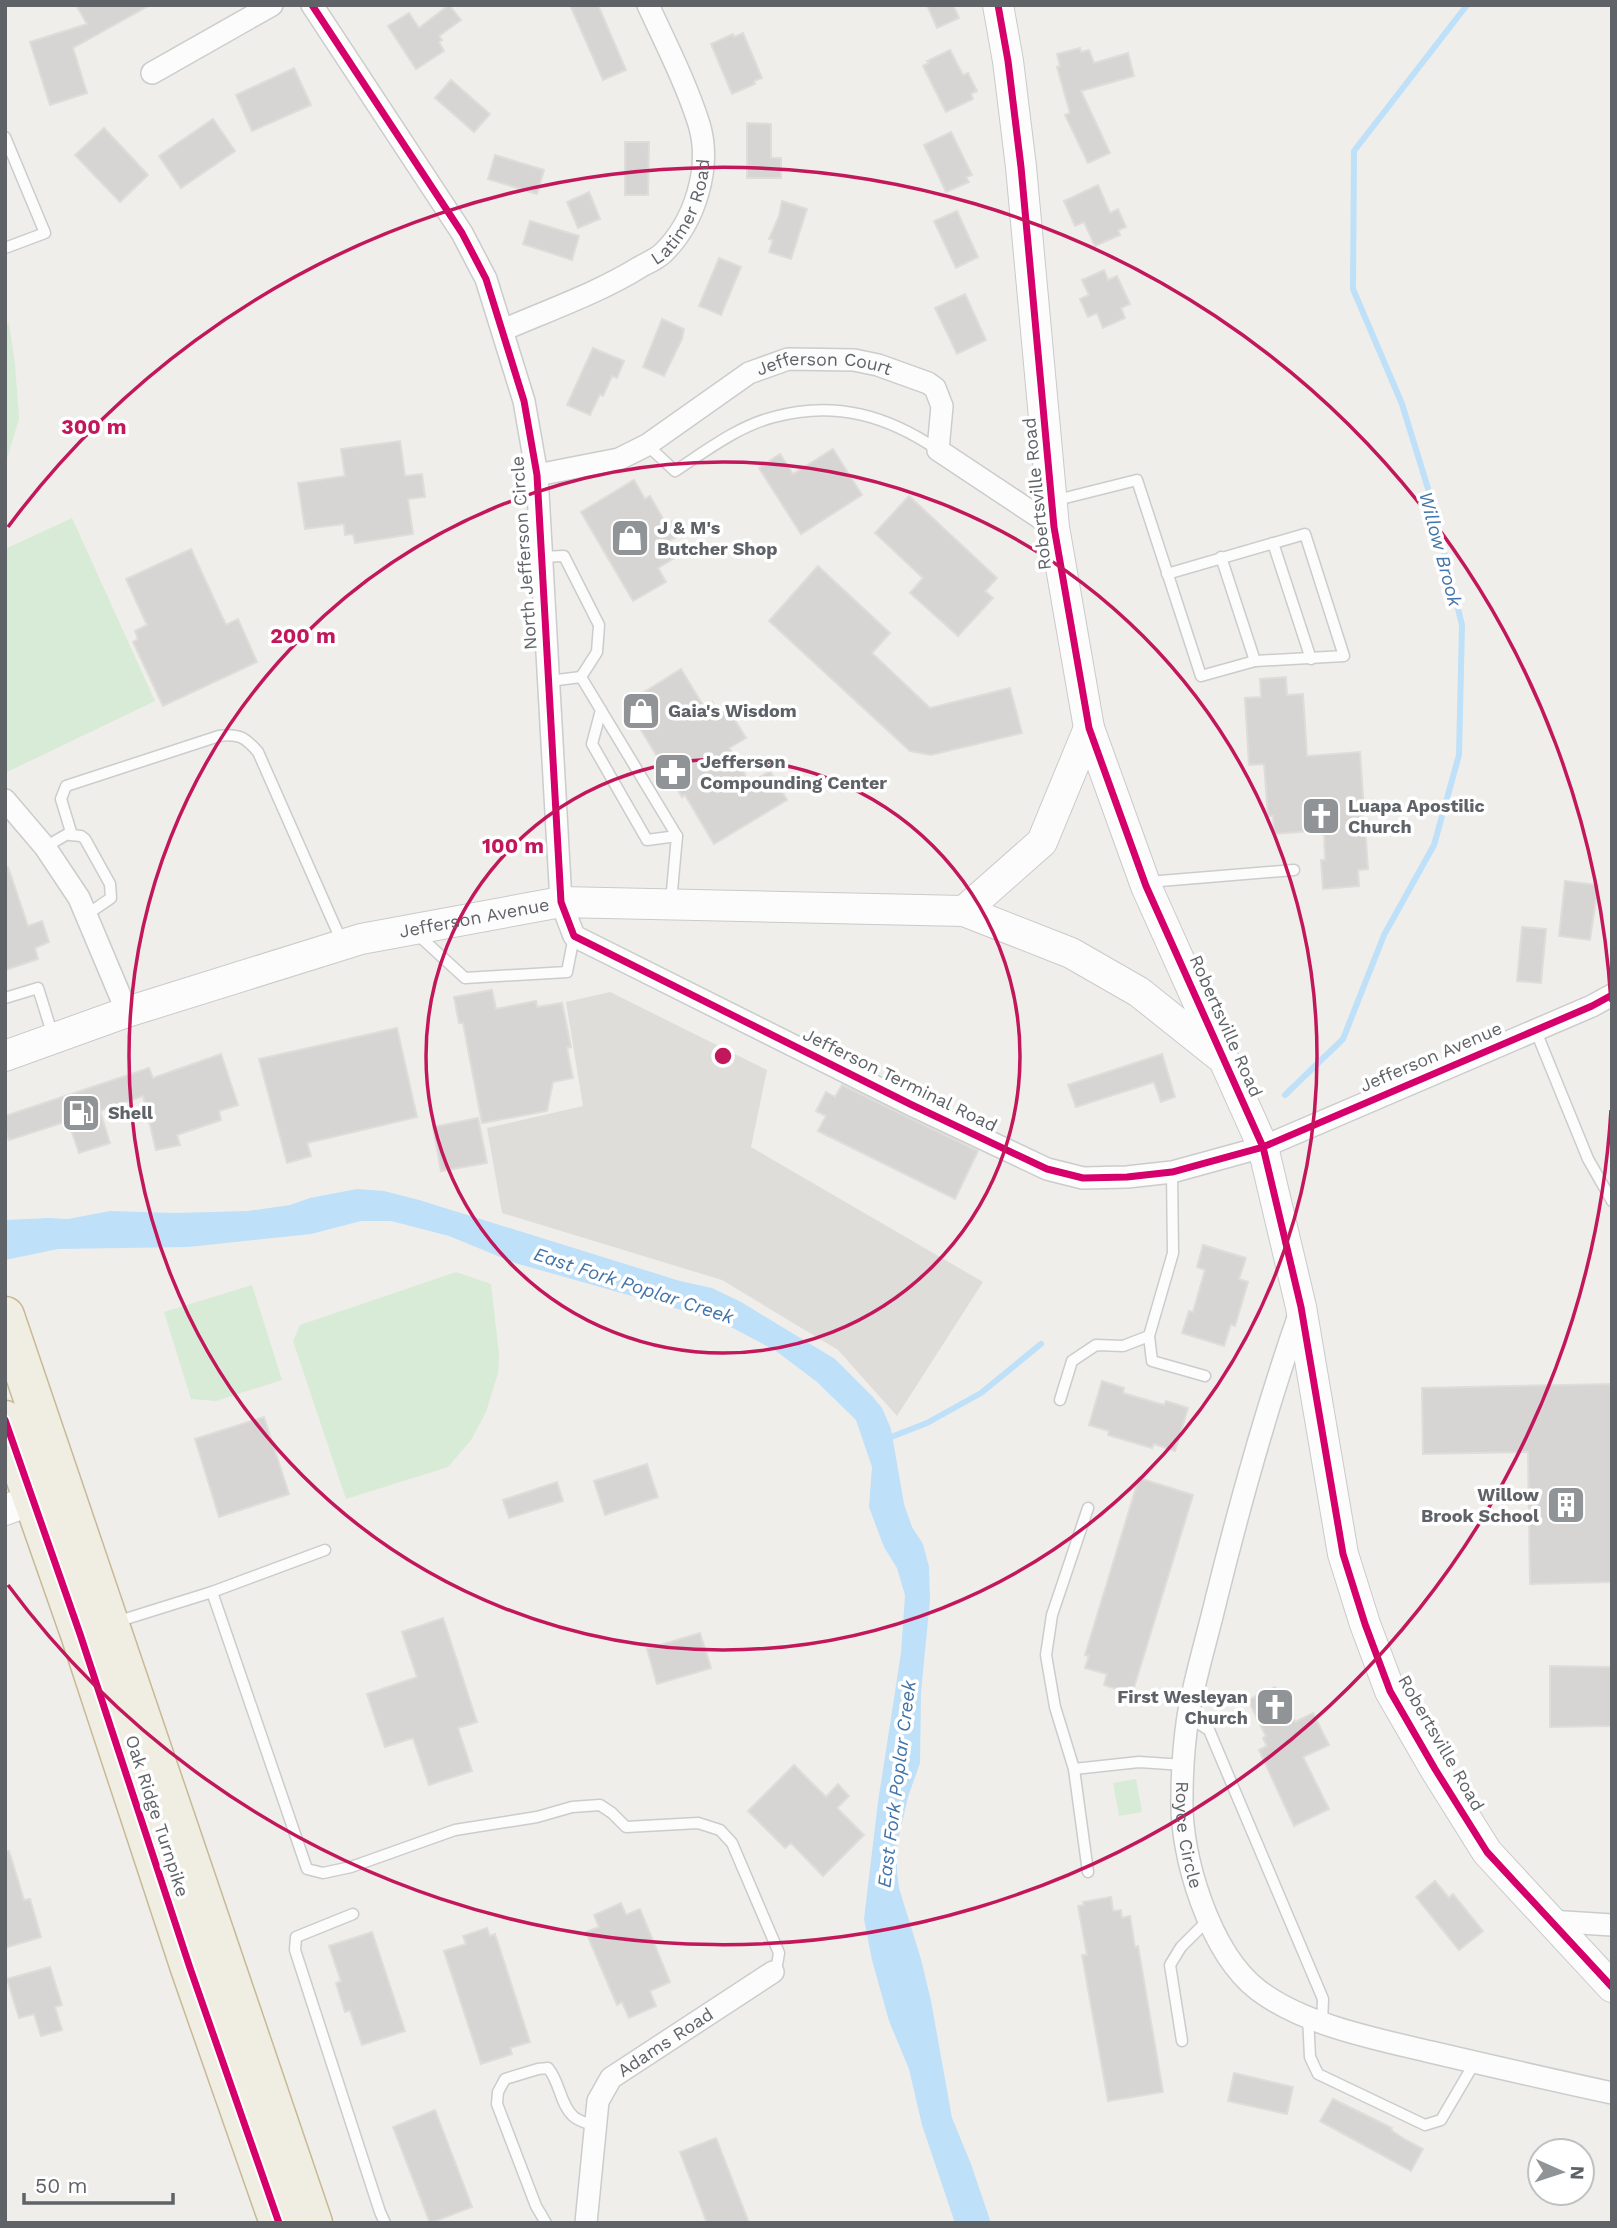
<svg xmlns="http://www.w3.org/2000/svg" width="1617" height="2228" font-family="'Work Sans',sans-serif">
	<rect width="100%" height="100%" fill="#efeeea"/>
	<!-- industrial -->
	<polygon fill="#dfddda" points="610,992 767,1070 751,1147 983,1282 897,1416 838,1350 722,1280 502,1213 487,1128 583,1106 566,1002"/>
	<!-- green -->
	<g fill="#d8ebd6">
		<polygon points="9,323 15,364 19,419 5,465 5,324"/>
		<polygon points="72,518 155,701 5,773 5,549"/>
		<polygon points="456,1272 491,1284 499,1354 498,1373 486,1412 471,1440 448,1467 346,1499 293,1341 300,1325"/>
		<polygon points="252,1285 282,1380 216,1401 191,1399 164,1312"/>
		<polygon points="1136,1779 1142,1812 1119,1816 1113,1783"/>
	</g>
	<!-- water -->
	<polygon fill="#bfe0f9" points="357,1189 384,1191 419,1200 680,1281 712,1288 741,1302 835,1359 873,1397 882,1408 891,1429 904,1504 912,1527 923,1544 929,1567 930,1600 921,1692 920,1763 908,1797 897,1845 897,1872 899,1888 921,1959 931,2001 952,2118 971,2164 991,2223 955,2223 922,2125 909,2069 889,2021 872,1960 864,1919 878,1802 901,1653 905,1595 897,1568 884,1547 869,1507 872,1467 856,1420 817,1382 776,1351 729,1326 685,1311 515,1263 449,1236 391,1221 361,1221 311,1234 188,1247 58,1249 5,1260 5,1220 49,1218 68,1219 110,1211 175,1213 248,1211 290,1205 310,1198"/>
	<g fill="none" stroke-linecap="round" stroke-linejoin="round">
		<!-- stream -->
		<g stroke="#bfe0f9" stroke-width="6">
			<polyline points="1285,1095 1343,1039 1384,935 1434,845 1459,755 1462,625 1430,495 1402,404 1353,289 1354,151 1467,5"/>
			<polyline points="886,1439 927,1423 981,1393 1041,1344"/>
		</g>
	</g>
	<!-- building -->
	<g fill="#d6d5d3" stroke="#deddd9" stroke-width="2">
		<polygon points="76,5 150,5 73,48 87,93 50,105 30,42 87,24"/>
		<polygon points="449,5 461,20 439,36 442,40 439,42 444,51 416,69 388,26 409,13 419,28"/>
		<polygon points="570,5 598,5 626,70 603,80"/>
		<polygon points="927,5 953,5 959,18 937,28"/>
		<polygon points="743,33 762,78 754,81 755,84 732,94 711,44 733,34 734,37"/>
		<polygon points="1080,48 1081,52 1089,50 1094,63 1128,53 1134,76 1081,91 1110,153 1088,163 1065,115 1070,113 1057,67 1060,66 1057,54"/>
		<polygon points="950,50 963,75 968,73 977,91 971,94 973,99 946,112 923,66 929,63 927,61"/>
		<polygon points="294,68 311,105 252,131 236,95"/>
		<polygon points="451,80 490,114 474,132 435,98"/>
		<polygon points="213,119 235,151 181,188 159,156"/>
		<polygon points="747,123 771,124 771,158 781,158 781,178 747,178"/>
		<polygon points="104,128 148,175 120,202 75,155"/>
		<polygon points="951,132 972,175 966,177 969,182 946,192 924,145"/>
		<polygon points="625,142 649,142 648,195 625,195"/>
		<polygon points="495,155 544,170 537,194 488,179"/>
		<polygon points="1098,185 1110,213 1118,209 1126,227 1118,230 1120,235 1095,246 1084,222 1075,226 1064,201"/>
		<polygon points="589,192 600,219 578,228 567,202"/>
		<polygon points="782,201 807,209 791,259 769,252 773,240 769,239 779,216"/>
		<polygon points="957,211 978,257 956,268 934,221"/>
		<polygon points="530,221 579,236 572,260 523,244"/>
		<polygon points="719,258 741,267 721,315 699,306"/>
		<polygon points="1104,270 1108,280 1117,276 1130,304 1121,308 1125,318 1103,328 1097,313 1088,317 1080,299 1089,295 1082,280"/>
		<polygon points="965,294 986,340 957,354 935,308"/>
		<polygon points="662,319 684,329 682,339 664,376 643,367"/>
		<polygon points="593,348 624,361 617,378 612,376 603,396 600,394 590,415 567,405"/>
		<polygon points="400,441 405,476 422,474 425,497 408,499 413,534 355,543 353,534 345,535 344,524 305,529 298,483 345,476 341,449"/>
		<polygon points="833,449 862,495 801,534 759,468 780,454 793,474"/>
		<polygon points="634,480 645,499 650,496 666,524 672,521 680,535 669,541 678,556 658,568 666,582 633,601 581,512"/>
		<polygon points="909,496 997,578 985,591 993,598 958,636 910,593 923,578 875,533"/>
		<polygon points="191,549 226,625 238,619 257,662 163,706 133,642 138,639 135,631 147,625 126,579"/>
		<polygon points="818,566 890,633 872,653 930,708 1010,688 1022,733 931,755 910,751 769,621"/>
		<polygon points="681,669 704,707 712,702 718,712 727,707 746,738 729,748 750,783 770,771 787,800 714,844 685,795 682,797 625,704"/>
		<polygon points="1286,677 1287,695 1303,694 1307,756 1360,752 1368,869 1358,870 1359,886 1323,889 1321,860 1325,860 1324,830 1274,834 1273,816 1268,816 1264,764 1249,765 1245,698 1261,697 1260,679"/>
		<polygon points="8,867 28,926 42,921 49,942 35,948 38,959 5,970 5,868"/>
		<polygon points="1565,881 1598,885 1590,940 1559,936"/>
		<polygon points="1522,927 1546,929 1541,983 1517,981"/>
		<polygon points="492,990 496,1009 536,1001 537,1007 562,1003 571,1047 567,1048 573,1078 553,1082 547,1111 482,1123 463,1023 459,1023 454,997"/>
		<polygon points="397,1028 417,1117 307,1143 311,1156 287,1163 259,1059"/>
		<polygon points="221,1054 238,1105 219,1111 221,1120 177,1135 180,1145 156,1150 143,1096 100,1111 110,1143 79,1153 68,1121 9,1140 5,1129 5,1116 149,1068 153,1078"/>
		<polygon points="1162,1054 1175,1097 1161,1102 1154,1082 1076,1107 1068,1085"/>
		<polygon points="842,1085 978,1151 955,1199 818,1131 826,1116 816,1111 826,1092 835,1097"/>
		<polygon points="478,1118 487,1163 441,1171 433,1127"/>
		<polygon points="1203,1245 1246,1258 1239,1279 1248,1282 1235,1326 1231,1324 1224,1346 1182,1333 1189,1311 1193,1312 1205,1270 1197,1267"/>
		<polygon points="1102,1381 1124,1388 1123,1393 1164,1405 1166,1401 1188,1408 1175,1451 1154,1444 1152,1448 1108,1435 1109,1431 1089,1425"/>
		<polygon points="1612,1384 1612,1582 1530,1584 1528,1452 1423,1454 1422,1388"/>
		<polygon points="264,1417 289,1494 219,1517 195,1439"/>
		<polygon points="647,1464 658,1497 605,1515 594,1481"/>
		<polygon points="1139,1478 1193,1495 1132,1694 1104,1685 1107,1674 1085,1668 1089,1656 1085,1655"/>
		<polygon points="557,1482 563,1501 509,1518 503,1500"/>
		<polygon points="443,1618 477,1722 458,1728 472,1771 429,1785 413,1738 385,1747 367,1694 417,1677 402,1632"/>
		<polygon points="700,1633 711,1668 657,1684 647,1649"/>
		<polygon points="1550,1666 1612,1667 1612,1726 1550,1727"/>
		<polygon points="1275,1687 1288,1713 1290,1712 1295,1722 1313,1713 1329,1745 1303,1757 1329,1809 1294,1826 1259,1750 1267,1746 1263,1738 1266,1736 1248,1700"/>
		<polygon points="794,1765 826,1797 838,1784 849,1796 837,1808 864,1835 823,1876 791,1843 785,1848 748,1811"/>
		<polygon points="5,1851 9,1851 24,1900 30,1899 41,1937 5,1948"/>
		<polygon points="1435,1881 1449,1898 1453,1894 1483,1931 1459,1950 1416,1897"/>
		<polygon points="1111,1897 1113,1911 1121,1910 1122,1918 1130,1916 1135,1947 1138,1946 1163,2092 1108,2101 1082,1955 1087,1955 1078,1906 1084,1905 1083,1902"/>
		<polygon points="621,1903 626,1915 640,1909 670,1982 650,1991 656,2006 629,2018 622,2002 617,2005 586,1932 599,1927 594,1915"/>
		<polygon points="487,1928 490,1936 495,1934 530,2042 510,2048 512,2054 481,2064 444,1951 466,1944 463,1936"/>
		<polygon points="372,1932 405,2031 362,2045 350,2010 345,2012 336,1983 341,1981 329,1946"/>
		<polygon points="50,1967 62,2005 55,2007 62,2030 41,2036 34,2014 19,2018 7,1979"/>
		<polygon points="1234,2073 1293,2087 1287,2114 1228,2101"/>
		<polygon points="1333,2099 1392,2128 1391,2130 1404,2139 1423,2149 1411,2171 1320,2121"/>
		<polygon points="435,2110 472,2207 430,2223 393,2127"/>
		<polygon points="716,2138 749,2223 707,2223 680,2152"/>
	</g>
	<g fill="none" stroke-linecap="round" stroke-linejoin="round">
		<!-- lane casing -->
		<g stroke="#cbcccc" stroke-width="13">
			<g id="lane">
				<polyline points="5,137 45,233 5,248"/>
				<path d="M647,445L675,471C706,451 738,426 774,417C835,400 888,416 938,450"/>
				<polyline points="1053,501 1137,480 1201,676 1255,661 1344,656 1305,534 1167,574"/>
				<polyline points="1273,543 1311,659"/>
				<polyline points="541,557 564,556 599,625 597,652 581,677"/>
				<polyline points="1221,557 1255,661"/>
				<polyline points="549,681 581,677 677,836 671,902"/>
				<polyline points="601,710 592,744 647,840 677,836"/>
				<polyline points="70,835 81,836 85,839 110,884 111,898 86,915"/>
				<path d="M45,847L71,832L61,799L66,786L219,736C238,733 245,737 258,752L342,942"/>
				<polyline points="1148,882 1294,870"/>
				<polyline points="417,934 465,978 567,972 574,936"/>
				<polyline points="5,998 38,988 53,1036"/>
				<polyline points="1535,1029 1588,1159 1612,1201"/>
				<polyline points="1172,1172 1173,1253 1149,1336 1152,1361 1205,1376"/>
				<polyline points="1060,1400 1072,1361 1096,1345 1123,1346 1149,1336"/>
				<polyline points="1088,1508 1052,1615 1046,1655 1055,1707 1074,1769 1139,1762 1184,1765"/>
				<polyline points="212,1592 325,1550"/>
				<polyline points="116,1622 212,1592 307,1869 323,1873 351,1867 455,1830 537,1817 572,1807 600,1805 612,1813 626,1827 698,1823 720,1830 732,1843 779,1953 777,1965 773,1972"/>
				<polyline points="1188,1717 1209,1730 1323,1999 1322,2022"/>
				<polyline points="1074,1769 1088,1872"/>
				<polyline points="353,1914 296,1937 295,1950 380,2212 385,2223"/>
				<polyline points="1308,2016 1310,2057 1318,2074 1425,2125 1441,2120 1475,2062"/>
				<polyline points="1182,2041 1170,1965 1181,1947 1208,1920"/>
				<path d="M546,2223L536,2206L497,2104L498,2092L505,2079L538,2069L548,2068C560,2082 560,2104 573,2116C578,2121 587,2123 594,2126"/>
			</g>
		</g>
		<!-- street casing -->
		<g stroke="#cbcccc" stroke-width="24">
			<g id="street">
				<polyline points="312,5 462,233 486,279 524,401 537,475 561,902 574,936 912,1105 1047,1169 1083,1178 1127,1177 1172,1172 1263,1147 1592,1006 1612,995"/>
				<polyline points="152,73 272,5"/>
				<path id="s1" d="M503,330C549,310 598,293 640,267C647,263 657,259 663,253C695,222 712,167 699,124C686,83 666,44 648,5"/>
				<path id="s2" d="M537,475L619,459L647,445L749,373L788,359L854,360L878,365L928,383L935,388L942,406L938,450L1054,527"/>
				<polyline points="5,800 45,847 79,898 127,1012"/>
				<path id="s3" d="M1300,1312C1267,1406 1240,1503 1216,1600C1207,1638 1195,1677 1188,1716C1184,1743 1182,1771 1182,1798C1180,1856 1210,1953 1258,1990C1304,2025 1376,2039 1431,2052C1491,2066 1552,2080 1612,2093"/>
				<polyline points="1549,1921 1612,1925"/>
				<path id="s4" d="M586,2223L598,2101L611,2078L773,1972"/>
			</g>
		</g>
		<!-- secondary casing -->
		<g stroke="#cacacb" stroke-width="32">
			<g id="secondary">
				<polyline points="998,5 1008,61 1021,167 1054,527 1089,728 1146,886 1263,1147 1301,1307 1343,1554 1365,1624 1390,1691 1435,1769 1487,1852 1612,1987"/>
				<polyline points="964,911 1042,842 1089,728"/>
				<path id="s5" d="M5,1056L127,1012L361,939L561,902L964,911L1071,953L1139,992L1218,1055"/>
				<polyline points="5,1510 51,1493"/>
			</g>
		</g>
		<!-- highway casing -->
		<g stroke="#c8b996" stroke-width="41">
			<g id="highway">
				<path d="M5,1316C109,1618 208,1921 313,2223"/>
				<polyline points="5,1420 80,1634 190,1968 279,2223"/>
			</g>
		</g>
		<!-- lane -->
		<use href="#lane" stroke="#fdfcfc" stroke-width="10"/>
		<!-- street -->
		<use href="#street" stroke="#fdfcfc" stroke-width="21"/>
		<!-- secondary -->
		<use href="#secondary" stroke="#fdfcfc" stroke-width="30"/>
		<!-- highway -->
		<use href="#highway" stroke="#f0ede3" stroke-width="38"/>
		<!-- cycleway casing -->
		<g stroke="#fff" stroke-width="11">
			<g id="cycleway">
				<polyline points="312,5 462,233 486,279 524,401 537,475 561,902 574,936 912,1105 1047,1169 1083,1178 1127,1177 1172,1172 1263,1147 1592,1006 1612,995"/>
				<polyline points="998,5 1008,61 1021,167 1054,527 1089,728 1146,886 1263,1147 1301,1307 1343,1554 1365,1624 1390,1691 1435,1769 1487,1852 1612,1987"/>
				<polyline points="5,1420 80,1634 190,1968 279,2223"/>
			</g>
		</g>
		<!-- cycleway -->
		<use href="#cycleway" stroke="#d6006c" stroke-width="7"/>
	</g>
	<!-- distance rings -->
	<g fill="none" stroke="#c2185b" stroke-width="3.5">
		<circle cx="723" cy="1056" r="297"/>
		<circle cx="723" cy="1056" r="594"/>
		<path d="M1611 1110A890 890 0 0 1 8 1585M8 527A890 890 0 0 1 1611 1002"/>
	</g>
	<!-- icons -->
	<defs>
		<g id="shop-square" transform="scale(2.0125)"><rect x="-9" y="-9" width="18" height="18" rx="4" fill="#919496" stroke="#fff"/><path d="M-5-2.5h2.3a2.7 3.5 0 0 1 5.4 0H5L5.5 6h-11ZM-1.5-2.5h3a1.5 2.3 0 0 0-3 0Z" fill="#fff"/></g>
		<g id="pharmacy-square" transform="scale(2.0125)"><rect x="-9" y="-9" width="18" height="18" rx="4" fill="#919496" stroke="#fff"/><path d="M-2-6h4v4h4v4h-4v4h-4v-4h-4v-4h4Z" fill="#fff"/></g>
		<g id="church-square" transform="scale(2.0125)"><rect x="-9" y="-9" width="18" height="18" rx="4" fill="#919496" stroke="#fff"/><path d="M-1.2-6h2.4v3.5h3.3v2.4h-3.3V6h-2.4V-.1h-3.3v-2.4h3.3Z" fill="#fff"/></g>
		<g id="fuel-square" transform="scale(2.0125)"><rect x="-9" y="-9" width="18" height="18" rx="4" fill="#919496" stroke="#fff"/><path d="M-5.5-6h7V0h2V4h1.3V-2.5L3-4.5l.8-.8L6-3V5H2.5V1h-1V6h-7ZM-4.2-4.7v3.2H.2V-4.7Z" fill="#fff"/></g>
		<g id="building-square" transform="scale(2.0125)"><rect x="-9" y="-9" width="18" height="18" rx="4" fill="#919496" stroke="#fff"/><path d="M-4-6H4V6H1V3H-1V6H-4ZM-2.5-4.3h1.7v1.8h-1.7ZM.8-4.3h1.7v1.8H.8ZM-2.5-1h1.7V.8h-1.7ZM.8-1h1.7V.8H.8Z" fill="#fff"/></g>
	</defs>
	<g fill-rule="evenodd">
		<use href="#shop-square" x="630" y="538"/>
		<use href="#shop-square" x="641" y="711"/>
		<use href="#pharmacy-square" x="673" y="772"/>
		<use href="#church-square" x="1321" y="816"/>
		<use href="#fuel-square" x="81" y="1113"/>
		<use href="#building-square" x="1566" y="1505"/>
		<use href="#church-square" x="1275" y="1707"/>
	</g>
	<g text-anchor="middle" stroke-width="7" stroke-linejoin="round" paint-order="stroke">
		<!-- street labels -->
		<g font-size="18" fill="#5f6368" stroke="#fff">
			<text dy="6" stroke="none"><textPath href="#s1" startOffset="224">Latimer Road</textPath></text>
			<text dy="6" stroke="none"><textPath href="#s2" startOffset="317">Jefferson Court</textPath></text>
			<text transform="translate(1037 494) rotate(-96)" y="6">Robertsville Road</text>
			<text transform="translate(524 553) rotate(-94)" y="6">North Jefferson Circle</text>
			<text dy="6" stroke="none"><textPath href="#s5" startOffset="490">Jefferson Avenue</textPath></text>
			<text transform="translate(1226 1026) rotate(66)" y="6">Robertsville Road</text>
			<text transform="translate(1431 1057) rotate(-23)" y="6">Jefferson Avenue</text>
			<text transform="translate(900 1080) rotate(26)" y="6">Jefferson Terminal Road</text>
			<text transform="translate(1441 1743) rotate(60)" y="6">Robertsville Road</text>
			<text transform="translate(157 1816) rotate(72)" y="6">Oak Ridge Turnpike</text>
			<text dy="6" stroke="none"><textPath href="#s3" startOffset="539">Royce Circle</textPath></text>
			<text dy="6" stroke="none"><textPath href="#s4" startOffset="214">Adams Road</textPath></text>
		</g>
		<!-- poi labels -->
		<g font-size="18" font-weight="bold" fill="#5f6368" stroke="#fff" text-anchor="start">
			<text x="657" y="534">J &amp; M's<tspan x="657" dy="21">Butcher Shop</tspan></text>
			<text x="668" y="717">Gaia's Wisdom</text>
			<text x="700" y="768">Jefferson<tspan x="700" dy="21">Compounding Center</tspan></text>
			<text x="1348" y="812">Luapa Apostilic<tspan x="1348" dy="21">Church</tspan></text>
			<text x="108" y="1119">Shell</text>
			<text x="1539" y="1501" text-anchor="end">Willow<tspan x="1539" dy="21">Brook School</tspan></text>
			<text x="1248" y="1703" text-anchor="end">First Wesleyan<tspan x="1248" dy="21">Church</tspan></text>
		</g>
		<!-- water labels -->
		<g font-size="19" font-style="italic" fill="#4174aa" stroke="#fff">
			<text transform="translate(1441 549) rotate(75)" y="7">Willow Brook</text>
			<text transform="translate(634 1285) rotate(18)" y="7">East Fork Poplar Creek</text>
			<text transform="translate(896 1784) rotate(-83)" y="7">East Fork Poplar Creek</text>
		</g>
	</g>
	<circle cx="723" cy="1056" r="10" fill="#c2185b" stroke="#fff" stroke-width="3.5"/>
	<g font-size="21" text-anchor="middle" font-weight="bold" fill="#c2185b" stroke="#fff" stroke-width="7" stroke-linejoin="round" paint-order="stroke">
		<text x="94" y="434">300 m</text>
		<text x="303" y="643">200 m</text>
		<text x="513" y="853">100 m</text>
	</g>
	<!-- border -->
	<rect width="1617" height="2228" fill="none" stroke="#5f6368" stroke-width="14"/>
	<!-- north arrow -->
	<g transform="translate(1561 2172) rotate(93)"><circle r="33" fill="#ffffff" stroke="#bfc1c3" stroke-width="2"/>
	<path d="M0-5L12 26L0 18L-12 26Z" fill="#919496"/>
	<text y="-10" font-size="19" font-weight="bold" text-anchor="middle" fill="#5f6368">N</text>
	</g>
	<!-- scale -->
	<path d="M24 2193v10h149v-10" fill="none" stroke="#5f6368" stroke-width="3.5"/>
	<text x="35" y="2193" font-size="21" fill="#5f6368" stroke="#ffffff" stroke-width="5" paint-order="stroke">50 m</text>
</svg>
